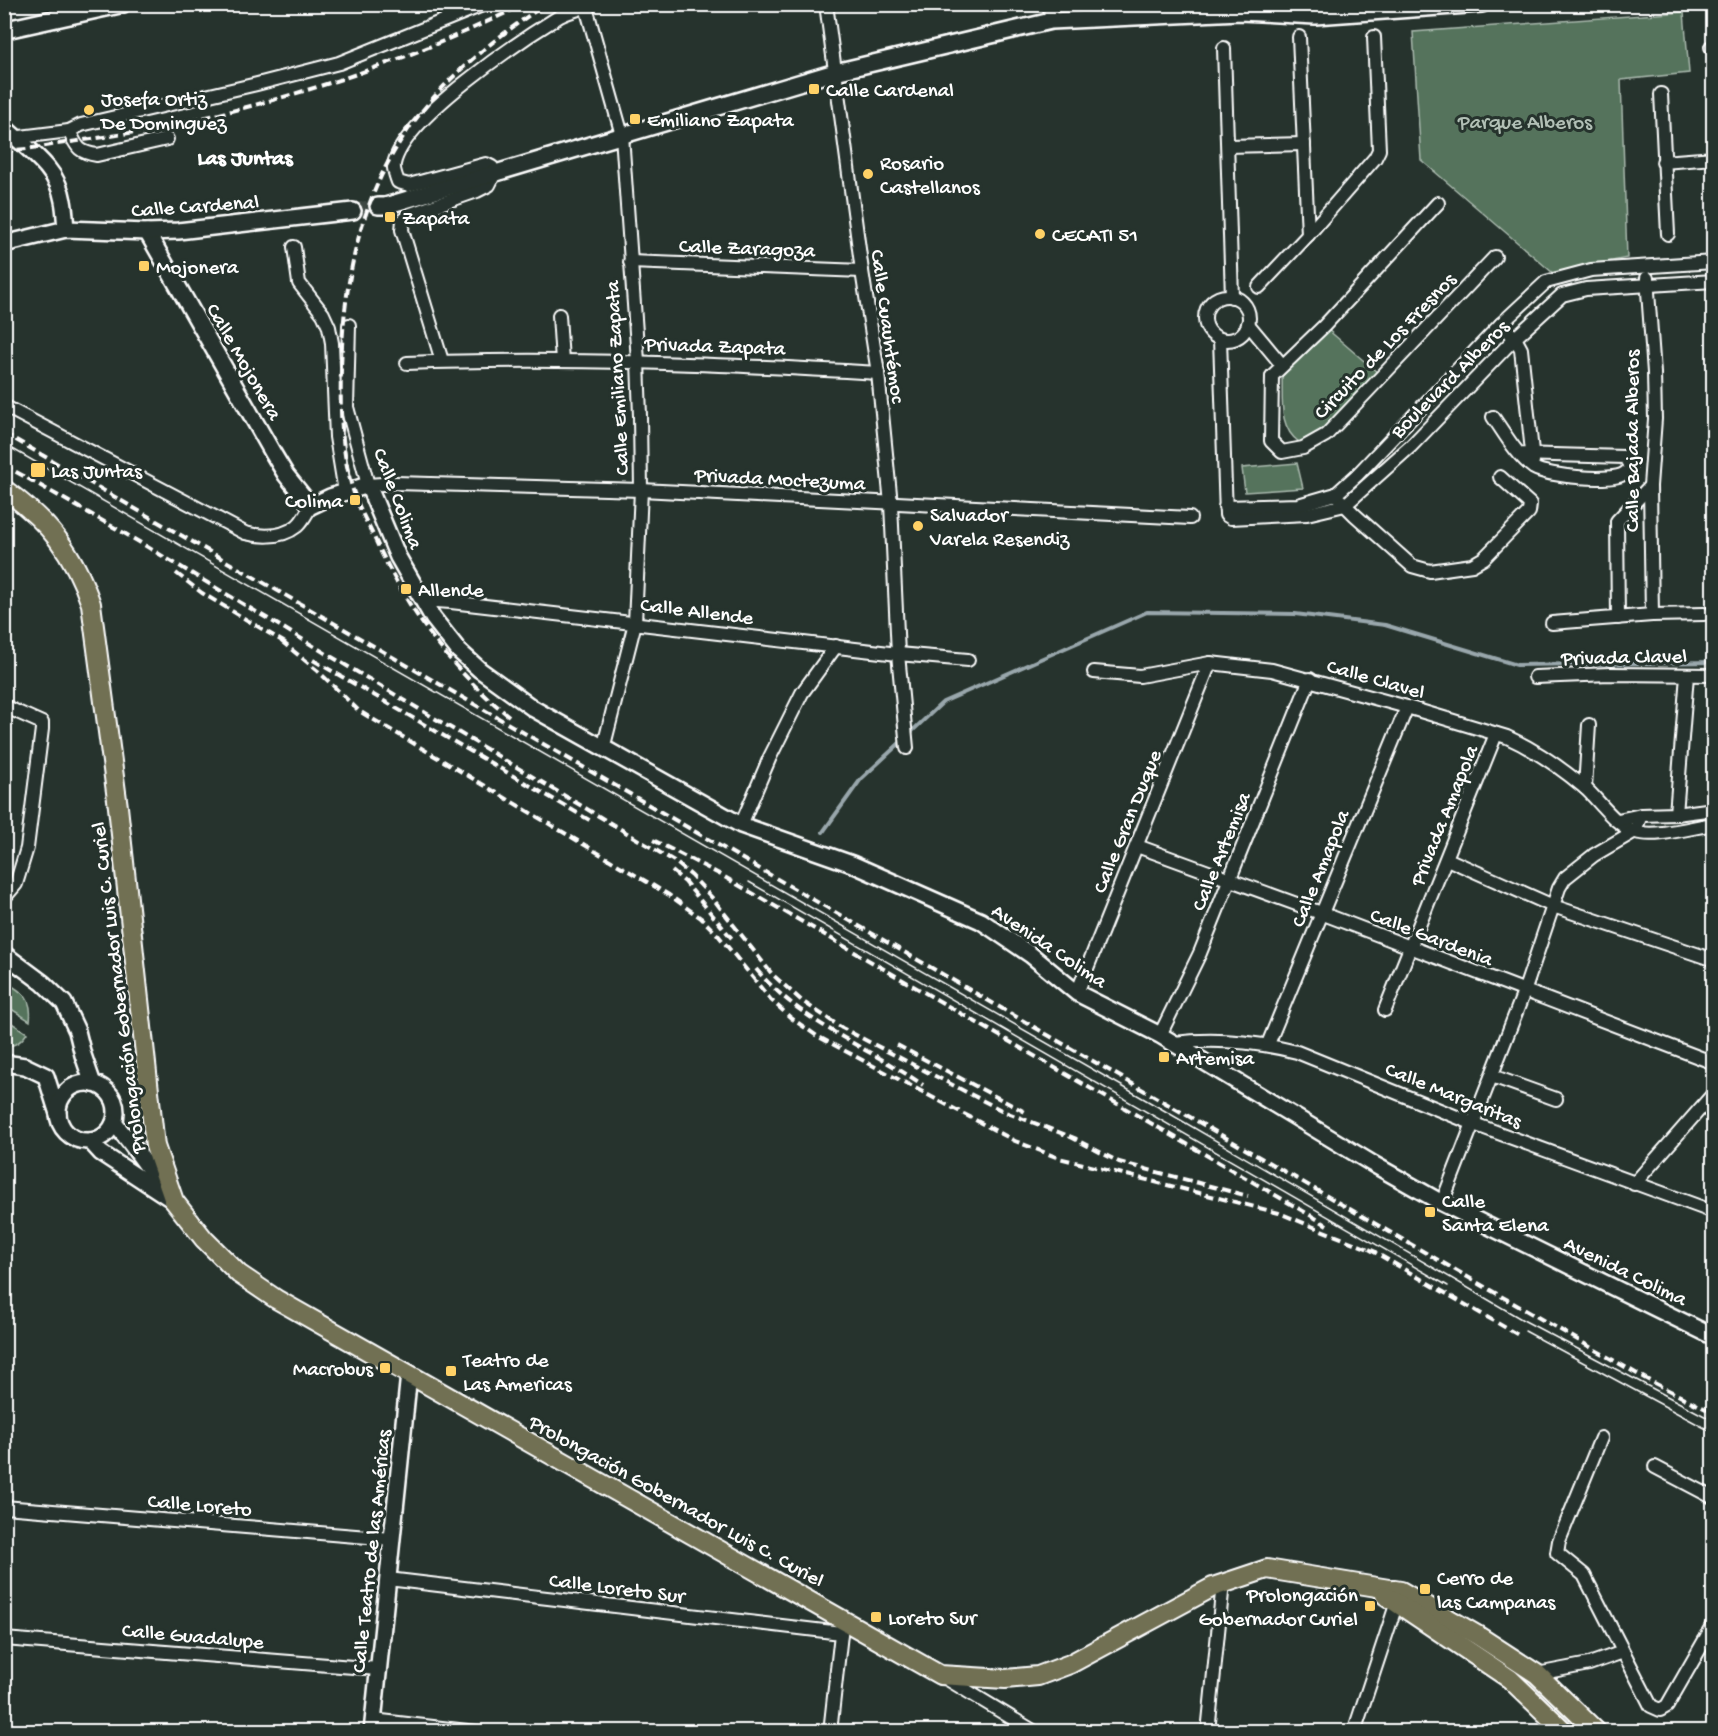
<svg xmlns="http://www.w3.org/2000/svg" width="1718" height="1736" font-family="'Gochi Hand',sans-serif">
	<rect width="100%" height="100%" fill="#26332d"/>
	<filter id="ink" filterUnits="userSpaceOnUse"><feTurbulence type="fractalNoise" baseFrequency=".0167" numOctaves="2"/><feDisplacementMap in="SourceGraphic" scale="12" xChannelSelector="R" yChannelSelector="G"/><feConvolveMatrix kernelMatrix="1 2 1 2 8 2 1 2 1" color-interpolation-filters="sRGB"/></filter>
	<g filter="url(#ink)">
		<!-- green -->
		<g fill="#54735c" stroke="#aab9ae" stroke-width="1.5">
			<polygon points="1684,12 1689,73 1621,80 1627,258 1553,273 1421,160 1413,32"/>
			<path d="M1327,329L1378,373L1322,432L1299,442C1278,427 1283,399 1282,376Z"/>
			<polygon points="1297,463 1303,488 1245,492 1242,468"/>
			<path d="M4,981C23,992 33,998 30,1021L5,1005Z"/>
			<path d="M4,1018L27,1033C21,1042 15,1046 5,1046Z"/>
		</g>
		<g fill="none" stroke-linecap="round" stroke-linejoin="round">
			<!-- stream -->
			<g stroke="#99a7ac" stroke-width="4">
				<polyline points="908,735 943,702 1147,612 1295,614 1385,625 1517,665 1714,662"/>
				<polyline points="823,832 861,779 903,740"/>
			</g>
			<!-- tertiary-tunnel -->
			<polyline stroke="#3c4742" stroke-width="15" stroke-dasharray="15 8" stroke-linecap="butt" points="353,211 378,206"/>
			<!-- minor casing -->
			<g stroke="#fff" stroke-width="16">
				<g id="minor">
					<polyline points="826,4 862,271 878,373 891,504 898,654 907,748"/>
					<polyline points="1050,4 1051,21"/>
					<polyline points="586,7 622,135 638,361 640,416 641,490 635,623 603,749"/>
					<polyline points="1299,37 1308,235"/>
					<polyline points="1711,47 1714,47"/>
					<polyline points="1224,48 1232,297"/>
					<polyline points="1661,94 1668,234"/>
					<path d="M69,131C77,147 78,152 97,155L167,139"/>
					<polyline points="4,139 69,131 81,125 257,84 339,63 485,4"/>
					<polyline points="1228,146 1304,144"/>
					<polyline points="1663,162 1714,158"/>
					<polyline points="1438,203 1324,326 1272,376 1271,441 1282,452 1303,448 1326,435 1495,257"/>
					<polyline points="294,247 299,283 323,314 329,327 332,343 336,437 345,492"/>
					<polyline points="630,262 862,271"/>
					<polyline points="1647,278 1654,373 1655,419 1650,486 1652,615"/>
					<polyline points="1259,287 1308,235 1375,158 1379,150 1374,37"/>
					<circle cx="1227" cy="318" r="22"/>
					<polyline points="559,315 562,361"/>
					<polyline points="1248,324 1282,365"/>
					<polyline points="1501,324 1515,338 1521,349 1533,461"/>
					<polyline points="349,325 347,407 368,485 396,483 641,490 1190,518"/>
					<polyline points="1220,339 1226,515 1231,518 1307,514 1345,505 1411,446 1515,338 1562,295 1586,289 1714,281"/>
					<path d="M442,361L402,230L403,220L411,214L477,191L489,185L494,175L492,167L486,164L409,185L398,182C396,176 393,170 394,164C404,118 519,41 560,16C569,11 580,10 589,4"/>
					<path d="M407,363C564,357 721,364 878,373"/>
					<path d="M4,406L245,533C262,537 282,538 297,526C303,521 307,512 311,506"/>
					<path d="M1493,417C1505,434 1517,456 1534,468C1547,476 1614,483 1625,473C1626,473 1630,467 1630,466L1625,457L1519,454"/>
					<polyline points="1340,500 1355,515 1412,566 1430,571 1472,565 1484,558 1529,512 1530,504 1500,477"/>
					<polyline points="1225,507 1298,505 1336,494 1357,475 1501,324 1546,282 1591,270 1714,262"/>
					<polyline points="421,600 451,602 898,654 968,660"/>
					<polyline points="1618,618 1617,521 1650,486"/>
					<polyline points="1552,623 1652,615 1704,614"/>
					<path d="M1094,672L1140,676L1210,663L1272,670L1407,707L1507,737C1534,749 1561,768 1584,787C1600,801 1614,825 1636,832C1655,838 1693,827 1714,824"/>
					<polyline points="1535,677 1610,674 1714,675"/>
					<polyline points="4,706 42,723 42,729 27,848 16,884 4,898"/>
					<polyline points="1585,788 1589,725"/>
					<polyline points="1676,814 1687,675"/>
					<polyline points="1618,820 1641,815 1676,814 1714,809"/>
					<polyline points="741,825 770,757 802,693 836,646"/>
					<polyline points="1137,846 1321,913 1714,1063"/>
					<polyline points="1447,859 1553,906 1714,960"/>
					<polyline points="1077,993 1210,663"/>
					<polyline points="1385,1010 1496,734"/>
					<polyline points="1160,1035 1200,953 1310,679"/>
					<path d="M1174,1043C1215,1038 1257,1042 1297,1052L1474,1124L1714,1212"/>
					<polyline points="1268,1044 1407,707"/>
					<polyline points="1492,1076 1556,1099"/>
					<polyline points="1634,1184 1714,1093"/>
					<polyline points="1442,1203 1524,992 1559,888 1565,878 1594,855 1635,831 1641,815"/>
					<polyline points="1601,1438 1559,1541 1557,1553 1584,1575 1651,1706 1660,1710 1667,1706 1714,1624"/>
					<polyline points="1655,1467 1714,1498"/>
					<polyline points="4,1507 392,1539"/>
					<polyline points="388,1579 841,1633"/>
					<polyline points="4,1639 378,1669"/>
					<polyline points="1537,1674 1589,1664 1623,1652"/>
					<polyline points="944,1677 1035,1732"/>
					<polyline points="373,1720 476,1732"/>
					<polyline points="830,1732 842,1625"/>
					<polyline points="1208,1732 1223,1583"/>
					<polyline points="1354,1732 1399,1596"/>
				</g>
			</g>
			<!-- tertiary casing -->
			<g stroke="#fff" stroke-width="20">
				<g id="tertiary">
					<path d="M4,127C27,149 58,168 63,201C65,210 65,220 66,229"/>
					<polyline points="378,206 385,206 835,72 1051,21 1240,12 1315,16 1482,4"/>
					<polyline points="147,232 274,455 286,475 311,506 330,497 368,485 398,557 433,618 459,651 480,670 534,709 741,825 852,864 981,921 1031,955 1077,993 1160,1035 1373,1164 1442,1203 1714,1337"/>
					<polyline points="4,244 66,229 147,232 178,231 353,211"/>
					<polyline points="4,954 43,983 64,1003 77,1031 83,1055 93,1084"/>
					<polyline points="4,1063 25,1066 46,1076 58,1114"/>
					<circle cx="87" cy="1112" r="29"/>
					<path d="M114,1123C132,1143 146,1166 163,1187"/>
					<polyline points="90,1141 101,1153 174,1201"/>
					<polyline points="372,1732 409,1374"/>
				</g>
			</g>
			<!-- secondary casing -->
			<g stroke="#fff" stroke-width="21">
				<polyline id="secondary" points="4,30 122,4"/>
			</g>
			<!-- primary casing -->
			<g stroke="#fff" stroke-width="22">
				<g id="primary">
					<path d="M4,489C49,522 73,551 91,604L118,807L155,1146L174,1201L204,1239L239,1274L276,1299L940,1675L1005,1679L1038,1676L1070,1664L1213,1587L1267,1569L1401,1591L1477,1635L1537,1674L1597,1732"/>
					<polyline points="1385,1595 1510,1679 1565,1732"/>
				</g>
			</g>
			<!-- minor -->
			<use href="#minor" stroke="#26332d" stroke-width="12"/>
			<!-- tertiary -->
			<use href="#tertiary" stroke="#26332d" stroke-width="15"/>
			<!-- secondary -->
			<use href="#secondary" stroke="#26332d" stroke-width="16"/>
			<!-- primary -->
			<use href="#primary" stroke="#716f52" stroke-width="18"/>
			<!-- tram -->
			<g stroke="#fff" stroke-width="1.5">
				<polyline points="4,444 1160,1108 1523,1320 1714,1421"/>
				<polyline points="749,882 1448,1286"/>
				<polyline points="1525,1331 1714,1433"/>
			</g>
			<!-- rail -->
			<g stroke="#fff" stroke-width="4" stroke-dasharray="9 4.5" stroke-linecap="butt">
				<path d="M4,151L27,149C73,141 120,136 166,126C290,100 410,61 524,4"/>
				<polyline points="4,433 1464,1275 1648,1380 1714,1413"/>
				<polyline points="4,465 124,533 674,861 692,876 714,900 772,974 802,1001 842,1028 1005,1112 1077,1139"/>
				<polyline points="176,573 202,593 287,644"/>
				<polyline points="281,641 318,671 359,711 669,895 701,918 718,935 771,1000 791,1018 817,1036 1015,1141 1059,1158 1279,1213 1376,1252"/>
				<polyline points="313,660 591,821"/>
				<path d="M509,716C447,666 407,609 374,537C366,521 357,504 352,487C341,448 340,410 341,370C343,290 357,209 401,140C438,83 490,41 546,4"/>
				<polyline points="653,840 721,875 1327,1225"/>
				<polyline points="672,871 685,882 734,941"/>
				<path d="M756,969C801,1023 866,1046 923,1085"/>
				<polyline points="897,1045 1027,1113"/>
				<polyline points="1069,1136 1119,1162 1248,1196"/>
				<polyline points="1369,1249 1520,1336"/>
			</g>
		</g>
	</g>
	<!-- markers -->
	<g fill="#ffd166" stroke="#26332d" stroke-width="2">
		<rect x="808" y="83" width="12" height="12" rx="3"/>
		<circle cx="89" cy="110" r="6"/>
		<rect x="629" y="113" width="12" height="12" rx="3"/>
		<circle cx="868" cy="174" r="6"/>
		<rect x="384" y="211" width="12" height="12" rx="3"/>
		<circle cx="1040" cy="234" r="6"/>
		<rect x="138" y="260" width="12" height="12" rx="3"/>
		<rect x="30" y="462" width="16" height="16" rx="3"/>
		<rect x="349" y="494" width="12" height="12" rx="3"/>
		<circle cx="918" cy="526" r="6"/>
		<rect x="400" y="583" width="12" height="12" rx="3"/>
		<rect x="1158" y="1051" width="12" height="12" rx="3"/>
		<rect x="1424" y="1206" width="12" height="12" rx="3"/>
		<rect x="379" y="1362" width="12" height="12" rx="3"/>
		<rect x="445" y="1365" width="12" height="12" rx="3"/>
		<rect x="1419" y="1583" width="12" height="12" rx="3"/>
		<rect x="1364" y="1600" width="12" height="12" rx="3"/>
		<rect x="870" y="1611" width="12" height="12" rx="3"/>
	</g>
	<g text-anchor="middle" stroke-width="6" stroke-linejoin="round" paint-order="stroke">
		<!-- poi labels -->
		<g font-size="21" fill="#fff" stroke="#26332d" text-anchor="start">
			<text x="826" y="96">Calle Cardenal</text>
			<text x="101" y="105">Josefa Ortiz<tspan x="101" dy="24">De Dominguez</tspan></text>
			<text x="647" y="126">Emiliano Zapata</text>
			<text x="880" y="169">Rosario<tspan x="880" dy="24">Castellanos</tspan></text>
			<text x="402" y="224">Zapata</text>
			<text x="1052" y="241">CECATI 51</text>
			<text x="156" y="273">Mojonera</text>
			<text x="51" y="477">Las Juntas</text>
			<text x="343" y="507" text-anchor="end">Colima</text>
			<text x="930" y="521">Salvador<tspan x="930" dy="24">Varela Resendiz</tspan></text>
			<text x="418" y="596">Allende</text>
			<text x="1176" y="1064">Artemisa</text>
			<text x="1442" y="1207">Calle<tspan x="1442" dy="24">Santa Elena</tspan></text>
			<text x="463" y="1366">Teatro de<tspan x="463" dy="24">Las Americas</tspan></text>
			<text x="373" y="1375" text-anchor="end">Macrobus</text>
			<text x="1437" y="1584">Cerro de<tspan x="1437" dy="24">las Campanas</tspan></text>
			<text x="1358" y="1601" text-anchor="end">Prolongación<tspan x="1358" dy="24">Gobernador Curiel</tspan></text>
			<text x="888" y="1624">Loreto Sur</text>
		</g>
		<!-- park labels -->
		<g font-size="21" fill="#b2c0b6" stroke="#26332d">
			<text x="1525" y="128">Parque Alberos</text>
		</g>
		<!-- street labels -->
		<g font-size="21" fill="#fff" stroke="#26332d">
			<text transform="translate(195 205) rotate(-4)" y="7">Calle Cardenal</text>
			<text transform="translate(747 247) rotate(2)" y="7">Calle Zaragoza</text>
			<text transform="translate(889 326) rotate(82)" y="7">Calle Cuauhtémoc</text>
			<text transform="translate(715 345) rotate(2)" y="7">Privada Zapata</text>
			<text transform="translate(1384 345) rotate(-46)" y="7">Circuito de Los Fresnos</text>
			<text transform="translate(245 361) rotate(60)" y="7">Calle Mojonera</text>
			<text transform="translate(616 378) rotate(-93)" y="7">Calle Emiliano Zapata</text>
			<text transform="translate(1449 378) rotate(-45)" y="7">Boulevard Alberos</text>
			<text transform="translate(1631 441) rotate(-90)" y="7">Calle Bajada Alberos</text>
			<text transform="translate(780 478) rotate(3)" y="7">Privada Moctezuma</text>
			<text transform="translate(399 498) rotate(69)" y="7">Calle Colima</text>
			<text transform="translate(697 610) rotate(7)" y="7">Calle Allende</text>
			<text transform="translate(1624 656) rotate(-1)" y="7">Privada Clavel</text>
			<text transform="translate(1376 678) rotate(16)" y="7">Calle Clavel</text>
			<text transform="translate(1443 815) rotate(-68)" y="7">Privada Amapola</text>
			<text transform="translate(1126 821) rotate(-68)" y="7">Calle Gran Duque</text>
			<text transform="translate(1220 851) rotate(-68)" y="7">Calle Artemisa</text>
			<text transform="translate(1319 868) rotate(-68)" y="7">Calle Amapola</text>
			<text transform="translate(1432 936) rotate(21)" y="7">Calle Gardenia</text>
			<text transform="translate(1050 945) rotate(34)" y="7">Avenida Colima</text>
			<text transform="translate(117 988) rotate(-97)" y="7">Prolongación Gobernador Luis C. Curiel</text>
			<text transform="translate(1454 1094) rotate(22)" y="7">Calle Margaritas</text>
			<text transform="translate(1626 1270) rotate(26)" y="7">Avenida Colima</text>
			<text transform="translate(677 1500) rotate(29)" y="7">Prolongación Gobernador Luis C. Curiel</text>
			<text transform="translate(200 1504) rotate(5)" y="7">Calle Loreto</text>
			<text transform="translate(370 1551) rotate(-84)" y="7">Calle Teatro de las Américas</text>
			<text transform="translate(617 1587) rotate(7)" y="7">Calle Loreto Sur</text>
			<text transform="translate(193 1635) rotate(5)" y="7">Calle Guadalupe</text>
		</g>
		<!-- neighbourhood labels -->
		<g font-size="22" font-weight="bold" fill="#fff" stroke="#26332d">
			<text x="245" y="164">Las Juntas</text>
		</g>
	</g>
	<!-- margin -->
	<rect width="1718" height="1736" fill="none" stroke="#26332d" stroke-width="24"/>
	<rect x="12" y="12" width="1694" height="1712" fill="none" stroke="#fff" stroke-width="2" filter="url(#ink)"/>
</svg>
